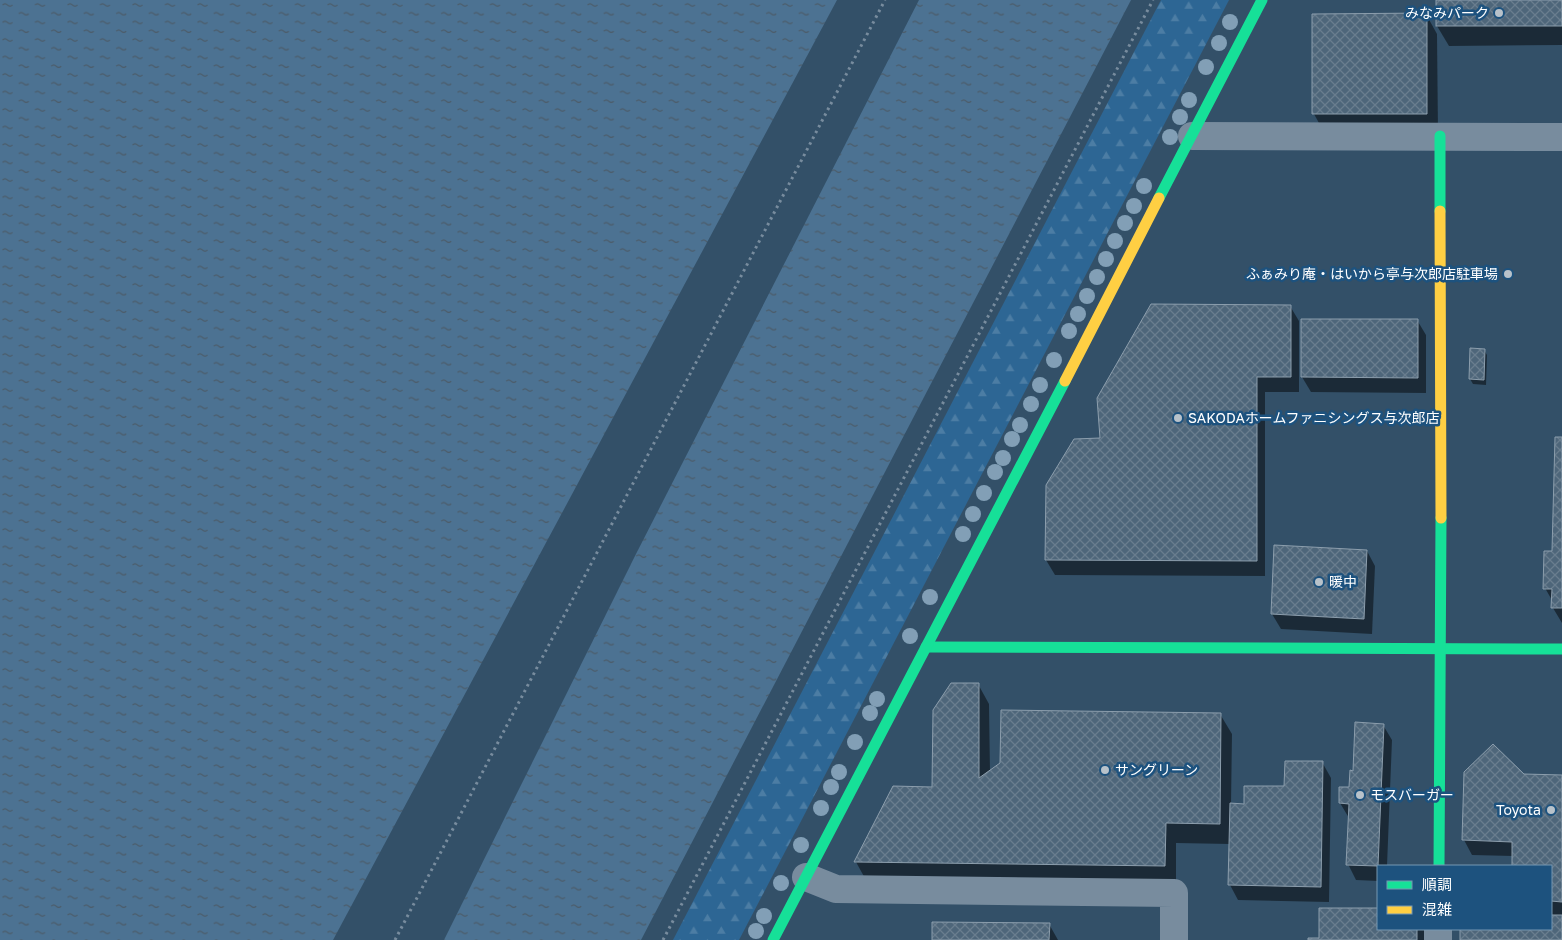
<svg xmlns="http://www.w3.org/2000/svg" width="1562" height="940" font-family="'Golos Text','Noto Sans JP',sans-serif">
	<defs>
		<pattern id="forest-firs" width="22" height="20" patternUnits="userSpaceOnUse" patternTransform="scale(1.25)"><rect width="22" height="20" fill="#2d6694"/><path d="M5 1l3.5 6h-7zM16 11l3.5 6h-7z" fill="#4c7da4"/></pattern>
		<pattern id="water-ripples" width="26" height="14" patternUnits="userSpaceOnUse" patternTransform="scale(1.25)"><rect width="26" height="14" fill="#4c7292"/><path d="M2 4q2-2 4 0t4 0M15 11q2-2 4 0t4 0" fill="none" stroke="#4c5b68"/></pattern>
		<pattern id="building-cross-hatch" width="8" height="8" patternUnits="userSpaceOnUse" patternTransform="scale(1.25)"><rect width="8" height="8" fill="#4e667a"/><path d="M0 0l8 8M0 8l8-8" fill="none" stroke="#697d8e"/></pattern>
	</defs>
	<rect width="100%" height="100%" fill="#335068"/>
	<!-- forest -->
	<polygon fill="url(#forest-firs)" points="1161,0 1229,0 739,940 673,940"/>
	<!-- water -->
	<g fill="url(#water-ripples)">
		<polygon points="0,0 837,0 333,940 0,940"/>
		<polygon points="919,0 1131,0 641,940 444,940 636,554"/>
	</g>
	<!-- shadow -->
	<g fill="#0007">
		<polygon points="1437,0 1562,0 1562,45 1449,46 1437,26"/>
		<polygon points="1426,14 1437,34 1438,133 1325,134 1314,114"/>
		<polygon points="1290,306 1299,321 1299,392 1265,392 1265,576 1055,575 1046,560 1101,439"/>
		<polygon points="1302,320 1417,320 1426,335 1426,393 1311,392 1302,377"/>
		<polygon points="1484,350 1487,355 1486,385 1473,384 1470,379"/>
		<polygon points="1562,439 1562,623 1553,608 1553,602 1545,588 1554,553"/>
		<polygon points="1367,551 1375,566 1372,634 1281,629 1272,614"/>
		<polygon points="978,684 989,704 990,772 1220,714 1232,734 1231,805 1245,805 1285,787 1322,762 1331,778 1329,902 1238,900 1230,885 1230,844 1176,843 1176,886 867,882 856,862 894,788 933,788"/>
		<polygon points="1383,725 1392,740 1387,866 1378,866 1378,881 1356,880 1348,864 1349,818 1340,803 1350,789 1354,772"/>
		<polygon points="1523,776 1562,777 1562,940 1461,940 1461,929 1551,929 1551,866 1513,866 1513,856 1472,855 1464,840"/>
		<polygon points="1378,909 1378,929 1425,929 1425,940 1309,940 1320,939 1320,910"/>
		<polygon points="1049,924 1058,940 933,940"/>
	</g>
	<!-- building -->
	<g fill="url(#building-cross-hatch)" stroke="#8c9ead">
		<rect x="1436" y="0" width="126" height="26"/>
		<polygon points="1427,13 1427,114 1312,114 1312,14"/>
		<polygon points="1151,304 1291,305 1291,377 1257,377 1257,561 1045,560 1046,485 1074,439 1100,438 1097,398"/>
		<polygon points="1301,319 1418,319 1418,378 1301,377"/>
		<polygon points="1470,348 1485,349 1484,380 1469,379"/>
		<polygon points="1555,437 1562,437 1562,608 1551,608 1552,589 1543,589 1544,551 1552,551"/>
		<polygon points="1274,545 1367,550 1364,619 1271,614"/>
		<polygon points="951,683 979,683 979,778 1000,763 1001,710 1221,713 1220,824 1166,823 1165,866 854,862 893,786 932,787 933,710"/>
		<polygon points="1355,722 1384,724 1378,866 1346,865 1349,804 1339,803 1339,787 1349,787 1350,770 1353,771"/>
		<polygon points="1493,744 1524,774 1562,775 1562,902 1551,901 1551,866 1512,866 1512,842 1462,840 1464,772"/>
		<polygon points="1285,761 1323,761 1321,887 1228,885 1230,803 1244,804 1244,786 1284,786"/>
		<polygon points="1319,908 1378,908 1378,929 1417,929 1417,940 1308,940 1308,938 1319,938"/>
		<polygon points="1551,915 1562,915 1562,940 1460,940 1460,929 1551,929"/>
		<polygon points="932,922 1050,923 1049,940 932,940"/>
	</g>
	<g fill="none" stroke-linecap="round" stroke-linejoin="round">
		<!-- path -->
		<g stroke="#788c9e" stroke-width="3" stroke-dasharray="2.5 4" stroke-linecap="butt">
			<polyline points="395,940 885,0"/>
			<polyline points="663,940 1153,0"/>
		</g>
		<!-- street -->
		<g stroke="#788c9e" stroke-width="28">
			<polyline points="1192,136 1562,137"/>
			<polyline points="806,877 836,889 1174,893 1174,940"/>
			<polyline points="1438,940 1438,929"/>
		</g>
		<!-- fast -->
		<g stroke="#16e098" stroke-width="11">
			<polyline points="1440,136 1440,211"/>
			<polyline points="1159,198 1262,0"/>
			<polyline points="926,647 1562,649"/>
			<polyline points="1439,866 1441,518"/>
			<polyline points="773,940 1065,381"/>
		</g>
		<!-- slow -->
		<g stroke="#ffcf43" stroke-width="11">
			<polyline points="1440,211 1441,518"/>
			<polyline points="1065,381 1159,198"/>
		</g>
	</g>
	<!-- trees -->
	<g fill="#829fb6">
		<circle cx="1230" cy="22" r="8"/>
		<circle cx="1219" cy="43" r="8"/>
		<circle cx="1206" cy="67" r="8"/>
		<circle cx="1189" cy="100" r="8"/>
		<circle cx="1180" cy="117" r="8"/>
		<circle cx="1170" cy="137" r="8"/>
		<circle cx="1144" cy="186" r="8"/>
		<circle cx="1134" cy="206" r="8"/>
		<circle cx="1125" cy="223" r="8"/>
		<circle cx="1115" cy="241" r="8"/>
		<circle cx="1106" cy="259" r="8"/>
		<circle cx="1097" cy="277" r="8"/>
		<circle cx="1087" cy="296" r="8"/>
		<circle cx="1078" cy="314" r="8"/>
		<circle cx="1069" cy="331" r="8"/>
		<circle cx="1054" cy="360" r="8"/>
		<circle cx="1040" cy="385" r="8"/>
		<circle cx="1031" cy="404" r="8"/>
		<circle cx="1020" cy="425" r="8"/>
		<circle cx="1012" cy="439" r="8"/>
		<circle cx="1003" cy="458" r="8"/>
		<circle cx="995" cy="472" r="8"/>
		<circle cx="984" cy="493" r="8"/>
		<circle cx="973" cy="514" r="8"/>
		<circle cx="963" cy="534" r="8"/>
		<circle cx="930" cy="597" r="8"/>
		<circle cx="910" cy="636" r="8"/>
		<circle cx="877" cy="699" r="8"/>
		<circle cx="870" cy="713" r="8"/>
		<circle cx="855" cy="742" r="8"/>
		<circle cx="839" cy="772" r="8"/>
		<circle cx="831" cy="787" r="8"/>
		<circle cx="821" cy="808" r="8"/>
		<circle cx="801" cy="845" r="8"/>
		<circle cx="781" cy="883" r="8"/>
		<circle cx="764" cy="916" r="8"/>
		<circle cx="756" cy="931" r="8"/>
	</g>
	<!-- markers -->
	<g fill="#b8c2ca" stroke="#1d527e" stroke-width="2">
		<circle cx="1499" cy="13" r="5"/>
		<circle cx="1508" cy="274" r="5"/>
		<circle cx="1178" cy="418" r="5"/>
		<circle cx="1319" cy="582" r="5"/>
		<circle cx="1105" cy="770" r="5"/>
		<circle cx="1360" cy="795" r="5"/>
		<circle cx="1551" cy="810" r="5"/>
	</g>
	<g text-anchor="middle" stroke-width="5" stroke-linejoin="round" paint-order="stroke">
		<!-- poi labels -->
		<g font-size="14" fill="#fff" stroke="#1d527e" text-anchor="start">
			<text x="1489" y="18" text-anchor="end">みなみパーク</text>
			<text x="1498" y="279" text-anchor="end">ふぁみり庵・はいから亭与次郎店駐車場</text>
			<text x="1188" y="423">SAKODAホームファニシングス与次郎店</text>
			<text x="1329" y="587">暖中</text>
			<text x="1115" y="775">サングリーン</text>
			<text x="1370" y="800">モスバーガー</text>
			<text x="1541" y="815" text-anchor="end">Toyota</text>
		</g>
	</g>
	<!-- legend -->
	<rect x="1377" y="865" width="175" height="65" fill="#1d527e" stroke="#7797b2"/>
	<rect x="1387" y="881" width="25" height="8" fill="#16e098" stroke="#7797b2"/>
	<text x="1422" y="890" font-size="15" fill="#ffffff">順調</text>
	<rect x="1387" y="906" width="25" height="8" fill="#ffcf43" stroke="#7797b2"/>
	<text x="1422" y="915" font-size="15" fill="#ffffff">混雑</text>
</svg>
